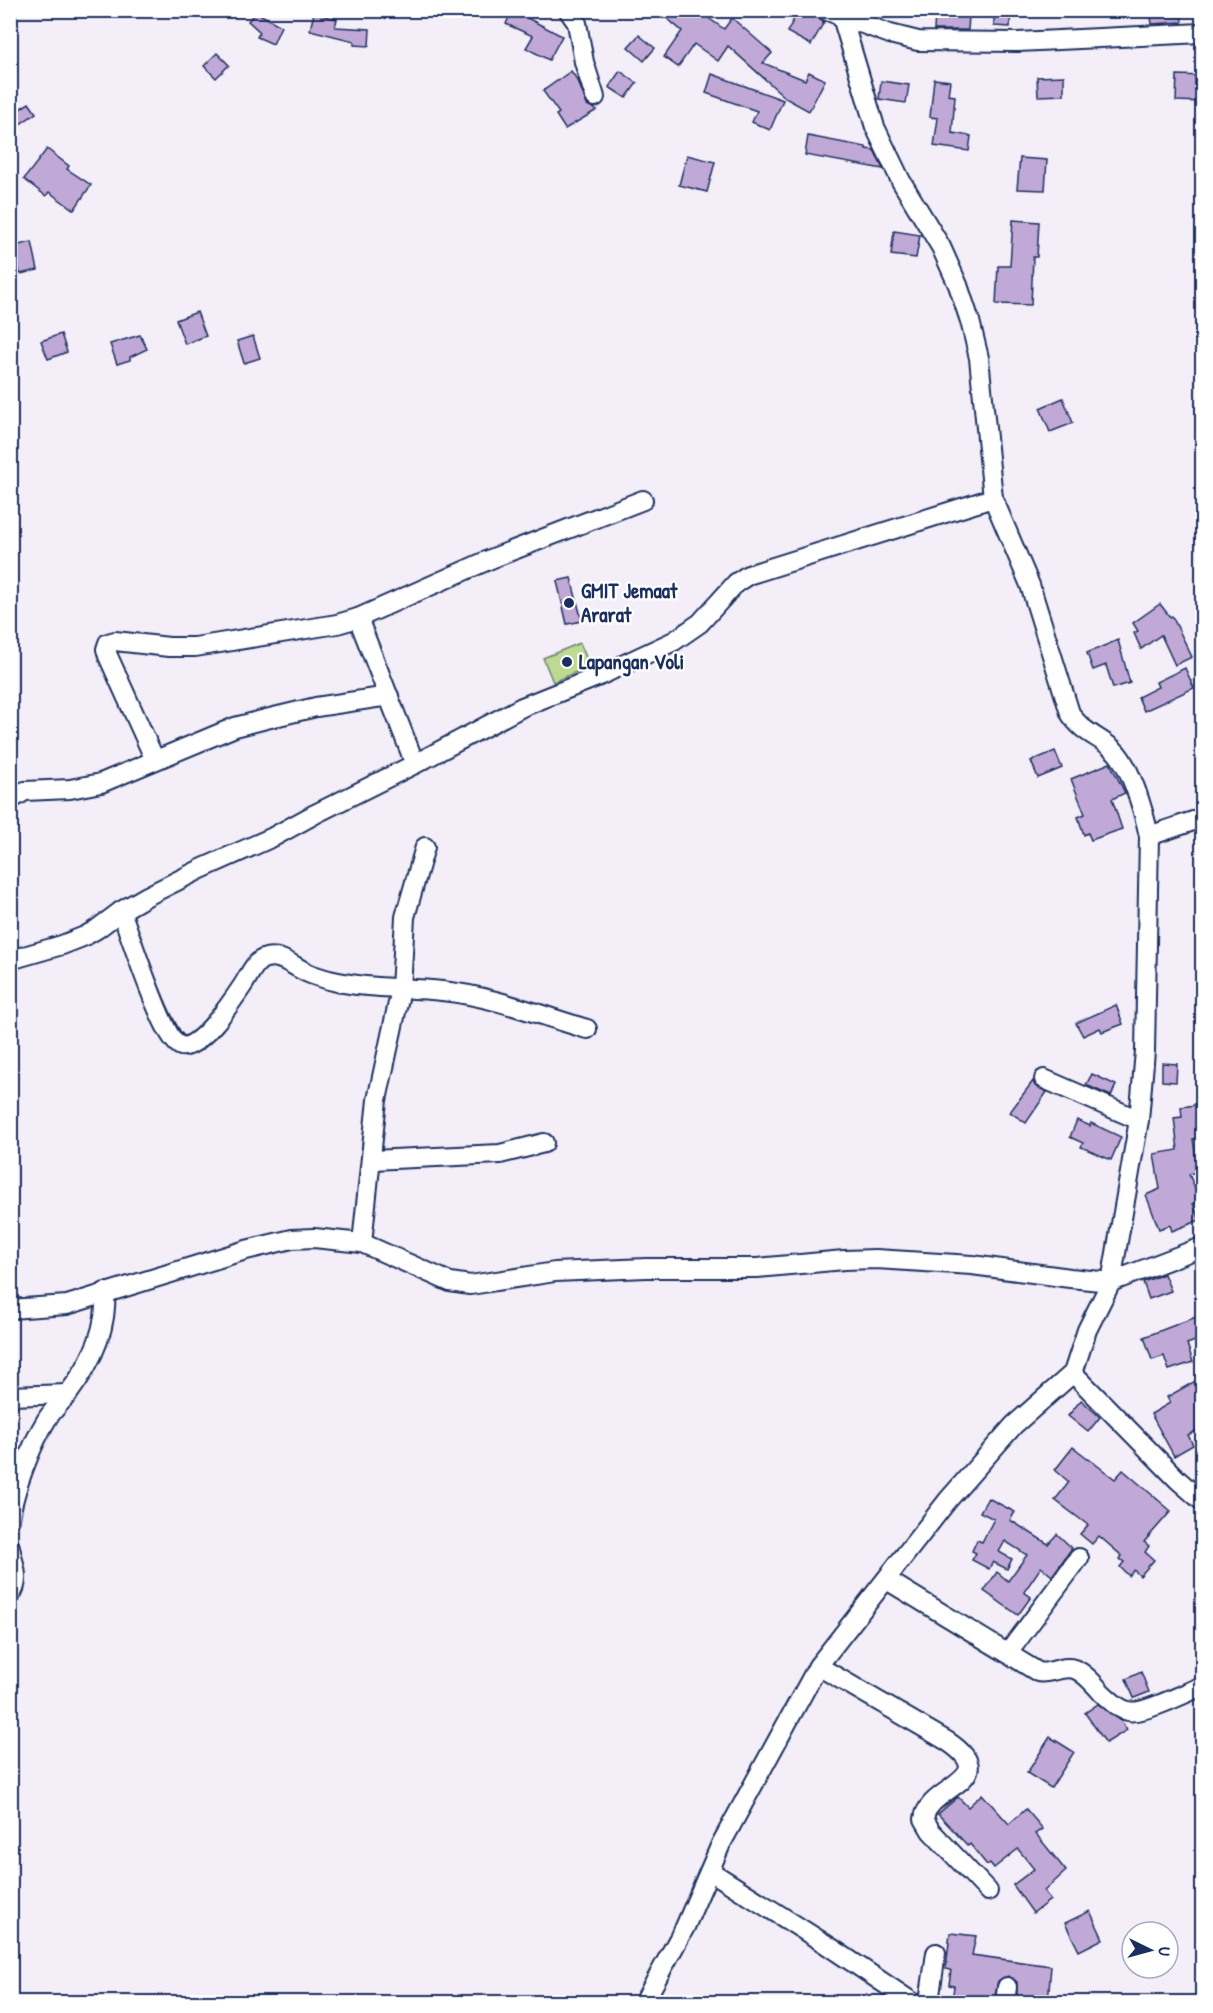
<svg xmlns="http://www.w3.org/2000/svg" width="1213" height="2013" font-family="'Patrick Hand',sans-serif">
	<rect width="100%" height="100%" fill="#f3eef7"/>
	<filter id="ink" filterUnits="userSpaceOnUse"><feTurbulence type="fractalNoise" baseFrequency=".0167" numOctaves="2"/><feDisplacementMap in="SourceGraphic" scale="12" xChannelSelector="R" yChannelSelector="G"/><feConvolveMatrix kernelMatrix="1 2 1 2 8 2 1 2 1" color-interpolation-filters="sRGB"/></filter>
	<g filter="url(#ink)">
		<!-- green -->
		<polygon fill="#bed990" stroke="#6c8477" stroke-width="1.5" points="580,643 590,666 553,682 543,658"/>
		<!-- building -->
		<g fill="#c1a9d7" stroke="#1b2f5e" stroke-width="1.5">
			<polygon points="512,10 562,36 549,60 526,48 533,36 506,24"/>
			<polygon points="657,10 697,10 724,29 732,18 772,53 763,63 805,80 809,72 825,80 809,111 787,99 728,46 718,61 694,44 678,67 664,57 682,31"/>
			<polygon points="799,10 808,10 824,22 811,45 787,32"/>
			<polygon points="994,10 1011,10 1010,27 994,26"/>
			<polygon points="1150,10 1181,10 1182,22 1152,24"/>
			<polygon points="256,12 281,26 273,44 257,37 260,32 248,21"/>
			<polygon points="314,13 337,19 335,27 370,29 369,46 354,45 354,41 310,30"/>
			<polygon points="935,13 969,15 968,30 934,30"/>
			<polygon points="639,35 655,48 644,61 628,47"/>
			<polygon points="217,53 229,65 216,78 204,66"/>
			<polygon points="571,71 578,81 587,105 597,110 565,129 556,115 559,113 543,91"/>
			<polygon points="620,71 637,83 626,98 609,87"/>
			<polygon points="712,74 783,100 770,130 752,122 757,111 706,93"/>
			<polygon points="1177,75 1203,76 1203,102 1176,101"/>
			<polygon points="1064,76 1064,95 1038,96 1037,77"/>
			<polygon points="934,79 950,81 948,95 955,96 952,133 971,136 969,151 934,146 938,118 930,117"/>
			<polygon points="881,81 909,85 906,103 879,99"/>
			<polygon points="29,103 36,113 10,131 10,115"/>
			<polygon points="808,136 866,147 866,149 874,150 883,169 805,155"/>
			<polygon points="47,149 69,166 67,169 91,185 74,210 49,192 46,196 24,179"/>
			<polygon points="687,155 715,162 707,192 679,185"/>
			<polygon points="1020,158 1047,160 1045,190 1017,189"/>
			<polygon points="1013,220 1039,222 1037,257 1033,257 1031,305 996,304 998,266 1010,266"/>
			<polygon points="894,231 920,235 916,258 891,255"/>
			<polygon points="32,242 38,270 20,274 14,246"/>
			<polygon points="197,312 206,336 185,344 176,320"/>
			<polygon points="61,334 67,352 48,359 41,341"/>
			<polygon points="140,335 147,349 130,357 130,360 117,364 110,344"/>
			<polygon points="253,336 260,358 244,363 237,341"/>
			<polygon points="1063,398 1073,423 1050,432 1040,408"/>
			<polygon points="571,578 582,621 567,624 557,581"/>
			<polygon points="1160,604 1170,617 1172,616 1192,657 1175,665 1161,635 1141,649 1134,633 1138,631 1133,623"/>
			<polygon points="1118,640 1130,683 1113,688 1106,665 1093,670 1087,653"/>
			<polygon points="1185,668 1194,688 1144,711 1138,697 1158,687 1156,682"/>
			<polygon points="1055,751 1062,768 1038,778 1031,761"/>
			<polygon points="1110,763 1125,793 1112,799 1122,829 1091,840 1088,833 1084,835 1078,817 1085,814 1071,779"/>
			<polygon points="1116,1005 1123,1024 1102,1032 1100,1028 1083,1036 1076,1023"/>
			<polygon points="1162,1063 1177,1064 1176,1082 1162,1081"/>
			<polygon points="1092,1074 1116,1085 1111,1096 1086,1085"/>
			<polygon points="1033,1081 1035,1086 1047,1092 1026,1123 1010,1112"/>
			<polygon points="1203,1104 1203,1138 1193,1139 1198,1172 1189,1174 1200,1201 1193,1204 1200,1220 1172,1231 1170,1225 1159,1229 1146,1195 1160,1189 1154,1154 1178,1150 1174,1118 1182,1117 1181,1107"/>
			<polygon points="1077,1120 1090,1126 1091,1123 1121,1137 1111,1160 1081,1147 1083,1143 1070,1137"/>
			<polygon points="1164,1274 1171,1291 1149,1299 1143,1282"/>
			<polygon points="1196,1317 1203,1338 1187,1344 1193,1362 1169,1370 1164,1356 1152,1360 1144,1337"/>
			<polygon points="1199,1379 1203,1387 1203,1427 1188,1435 1193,1445 1174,1456 1151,1414 1170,1403 1167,1397"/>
			<polygon points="1081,1400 1100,1417 1088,1432 1068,1416"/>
			<polygon points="1073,1447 1115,1479 1123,1470 1171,1511 1144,1542 1149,1546 1145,1552 1154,1560 1140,1576 1134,1570 1129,1576 1120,1567 1124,1562 1120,1559 1122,1556 1099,1536 1092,1544 1080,1534 1088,1525 1055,1500 1069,1482 1055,1470"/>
			<polygon points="988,1498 1015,1512 1010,1520 1048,1544 1057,1534 1072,1548 1052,1576 1041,1567 1024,1592 1031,1597 1018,1615 984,1591 997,1572 1008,1581 1027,1555 1005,1541 999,1552 1012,1559 1007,1569 993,1562 989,1569 972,1560 976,1553 972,1551 977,1540 982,1542 994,1519 980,1512"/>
			<polygon points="1141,1672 1149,1692 1134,1698 1126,1679"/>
			<polygon points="1098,1704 1121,1721 1127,1730 1106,1743 1085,1713"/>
			<polygon points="1050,1737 1074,1752 1051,1788 1027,1773"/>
			<polygon points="982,1794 1009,1824 1026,1809 1043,1829 1036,1834 1066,1871 1044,1891 1050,1900 1033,1913 1013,1885 1034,1869 1018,1849 994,1868 990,1863 987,1865 970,1844 968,1846 938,1814 958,1797 968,1807"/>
			<polygon points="1090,1911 1103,1939 1079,1951 1065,1923"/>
			<polygon points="950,1933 976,1936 972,1955 1051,1966 1048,2001 1017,1998 1017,1982 1008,1976 998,1981 994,2002 952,2002 954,1986 949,1985 951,1970 946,1969"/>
		</g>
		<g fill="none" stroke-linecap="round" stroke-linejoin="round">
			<!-- minor casing -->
			<g stroke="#1b2f5e" stroke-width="22">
				<g id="minor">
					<polyline points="568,10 577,23 584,62 595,97"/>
					<polyline points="825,10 890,34 918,41 1018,42 1202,33"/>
					<polyline points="358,618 493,558 643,500"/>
					<polyline points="155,760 108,656 106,649 108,643 115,641 169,647 195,647 337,624 358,618 415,764"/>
					<polyline points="10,800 25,791 70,789 101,783 235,727 266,719 316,707 389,696"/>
					<polyline points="1149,836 1202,818"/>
					<path d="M121,911C129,931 164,1042 181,1046C199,1051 233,1000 243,985C249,976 255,960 266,958C281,954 294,967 308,973C315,976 322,978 329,980C366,989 405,987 442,991C492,996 540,1015 587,1029"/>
					<polyline points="10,960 62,945 85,936 97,929 121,911 147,896 201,869 273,837 315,814 415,764 522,707 597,677 674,641 700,623 736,583 748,575 993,498"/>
					<polyline points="1044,1079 1139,1120"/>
					<polyline points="372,1160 500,1154 544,1143"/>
					<polyline points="362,1243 377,1100 401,989 405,917 425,847"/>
					<polyline points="10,1309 67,1305 246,1250 292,1239 314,1238 362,1243 450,1282 470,1285 555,1272 646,1268 757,1268 844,1260 876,1259 972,1265 1070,1278 1111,1282 1202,1247"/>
					<polyline points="1073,1373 1178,1480 1202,1501"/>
					<polyline points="10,1396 67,1394"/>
					<path d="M10,1519C13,1492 32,1443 47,1419C53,1410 61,1402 68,1394C90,1365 108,1329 105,1292"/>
					<path d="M10,1547C13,1565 22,1579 10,1596"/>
					<path d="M887,1580L1038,1672C1050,1675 1061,1665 1074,1669C1084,1672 1095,1685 1102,1693C1110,1700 1118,1709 1128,1711C1142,1715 1188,1692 1202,1686"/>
					<polyline points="1008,1653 1079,1558"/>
					<path d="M818,1666L947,1741C1006,1780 927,1786 924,1819L931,1831L988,1891"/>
					<polyline points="710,1871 827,1945 912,2002"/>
					<path d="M644,2002L685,1927L721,1844L818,1666L948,1500L1014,1425L1073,1373L1087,1330L1111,1282L1139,1120L1145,1051L1149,836C1144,813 1131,765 1113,749C1098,736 1081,732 1070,713L1030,585L993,498L979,358L970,321L958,285L941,247L901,181L875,127L842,17L841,10"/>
					<polyline points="929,2002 936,1953"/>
					<polyline points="1005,2002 1007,1987"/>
				</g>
			</g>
			<!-- minor -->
			<use href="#minor" stroke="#fff" stroke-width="18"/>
		</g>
	</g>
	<!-- markers -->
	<g fill="#1b2f5e" stroke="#fff" stroke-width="2">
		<circle cx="569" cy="603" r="6"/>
		<circle cx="567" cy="662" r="6"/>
	</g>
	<g text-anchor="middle" stroke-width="4.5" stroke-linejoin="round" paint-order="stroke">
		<!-- poi labels -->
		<g font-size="21" font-weight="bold" fill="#1b2f5e" stroke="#fff" text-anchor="start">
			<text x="581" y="598">GMIT Jemaat<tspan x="581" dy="24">Ararat</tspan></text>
			<text x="579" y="669">Lapangan Voli</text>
		</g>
	</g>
	<!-- margin -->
	<rect width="1213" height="2013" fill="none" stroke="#fff" stroke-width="36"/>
	<rect x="18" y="18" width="1177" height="1977" fill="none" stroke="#1b2f5e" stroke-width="2" filter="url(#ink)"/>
	<!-- north arrow -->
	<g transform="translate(1150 1950) rotate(95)"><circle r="28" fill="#ffffff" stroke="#a4acbf" stroke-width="1.5"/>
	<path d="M0-4.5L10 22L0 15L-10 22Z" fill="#1b2f5e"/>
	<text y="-9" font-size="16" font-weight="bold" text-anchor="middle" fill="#1b2f5e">U</text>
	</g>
</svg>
